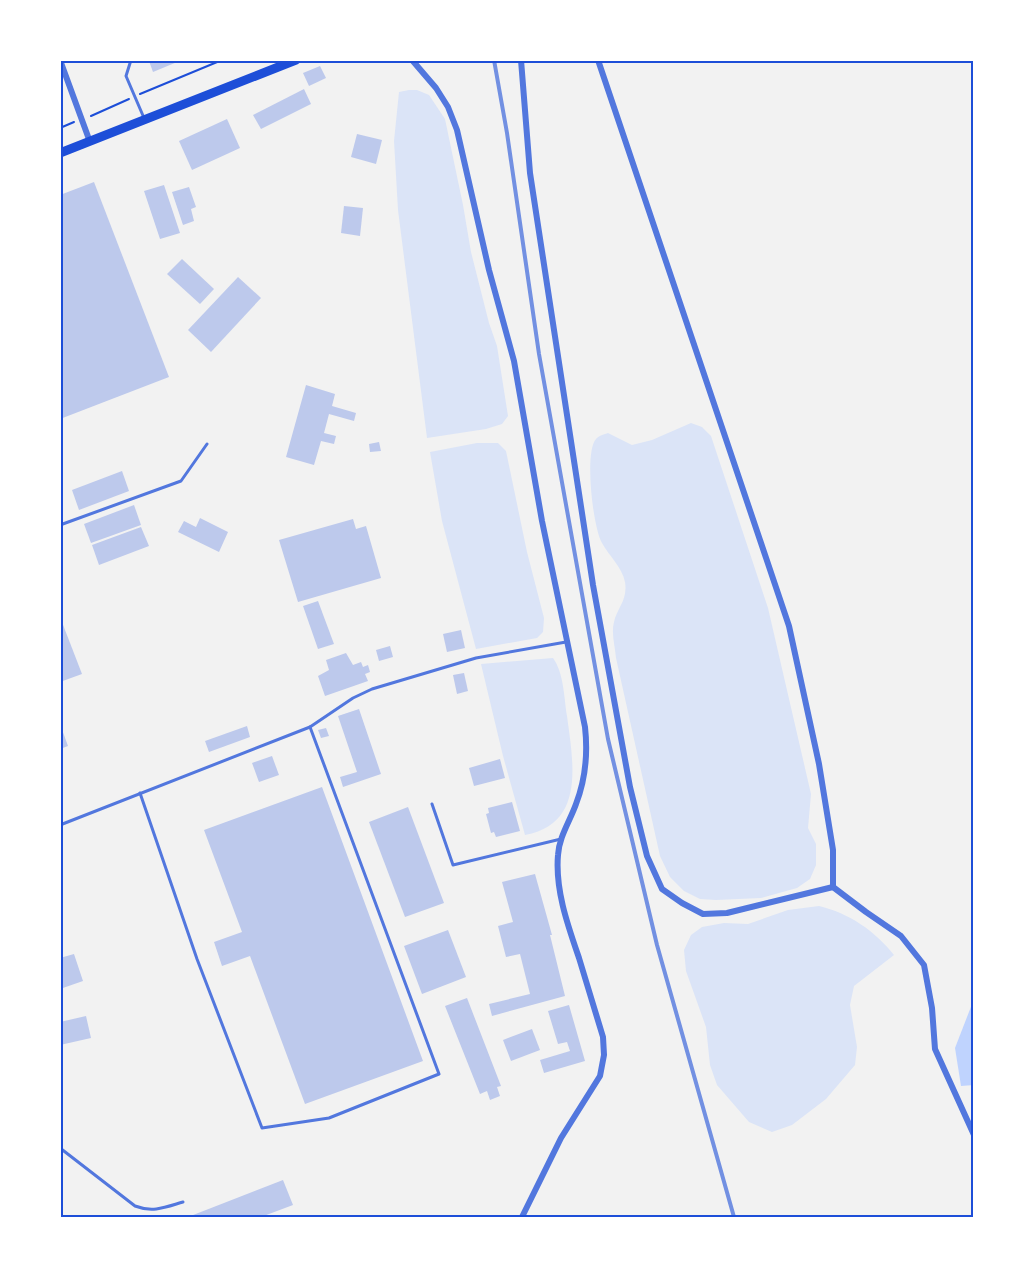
<svg xmlns="http://www.w3.org/2000/svg" width="1034" height="1277" font-family="Inter,sans-serif">
	<rect width="100%" height="100%" fill="#f2f2f2"/>
	<!-- green -->
	<g fill="#dbe4f7">
		<polygon points="409,90 417,90 429,95 445,119 463,205 471,252 489,323 497,346 508,416 502,424 486,429 427,438 398,210 394,141 399,92"/>
		<path d="M691,423L702,427L711,436L768,608L811,794L808,828L816,844V865L810,879L797,888L761,898L716,900L700,899L684,891L670,877L660,856L616,658C615,646 611,633 614,622C617,608 628,600 625,582C622,567 609,556 602,543C593,528 584,452 596,439C598,436 605,434 608,433L632,445L652,440Z"/>
		<polygon points="477,443 498,443 506,451 527,552 544,618 543,632 537,638 476,649 442,521 430,452"/>
		<path d="M553,658C564,673 564,698 567,716C573,762 586,824 525,835L503,756L481,664Z"/>
		<path d="M819,906C849,913 875,931 894,955L854,986L850,1005L857,1047L855,1065L826,1099L792,1125L772,1132L749,1122L717,1085L710,1065L706,1027L686,971L684,950L691,935L702,927L724,923L748,924L788,910Z"/>
	</g>
	<!-- water -->
	<polygon fill="#bfd3fe" points="974,999 974,1085 961,1086 955,1048"/>
	<!-- building -->
	<g fill="#bdc9ec">
		<polygon points="152,60 182,60 153,72 149,61"/>
		<polygon points="320,66 326,78 309,86 303,73"/>
		<polygon points="304,89 311,104 261,129 253,115"/>
		<polygon points="227,119 240,148 192,170 179,141"/>
		<polygon points="357,134 382,140 376,164 351,157"/>
		<polygon points="94,182 169,377 60,419 60,195"/>
		<polygon points="164,185 180,233 160,239 144,191"/>
		<polygon points="189,187 196,207 191,209 194,221 183,225 172,192"/>
		<polygon points="344,206 363,208 360,236 341,233"/>
		<polygon points="182,259 214,289 200,304 167,274"/>
		<polygon points="238,277 261,298 211,352 188,330"/>
		<polygon points="306,385 335,394 332,406 356,413 354,421 329,414 324,433 336,436 334,444 321,441 314,465 286,457"/>
		<polygon points="379,442 381,451 370,452 369,444"/>
		<polygon points="122,471 129,491 79,510 72,490"/>
		<polygon points="134,505 141,525 91,543 84,524"/>
		<polygon points="200,518 228,532 219,552 178,532 184,521 196,527"/>
		<polygon points="353,519 356,529 366,526 381,578 298,602 279,540"/>
		<polygon points="141,527 149,546 99,565 92,545"/>
		<polygon points="318,601 334,644 318,649 303,606"/>
		<polygon points="60,617 82,674 60,682"/>
		<polygon points="461,630 465,648 447,652 443,634"/>
		<polygon points="390,646 393,657 379,661 376,650"/>
		<polygon points="346,653 353,665 361,662 363,667 368,665 370,672 365,674 368,681 325,696 318,676 329,670 326,660"/>
		<polygon points="464,673 468,691 457,694 453,675"/>
		<polygon points="359,709 381,774 343,787 340,777 357,772 338,716"/>
		<polygon points="60,724 68,746 60,749"/>
		<polygon points="247,726 250,737 209,752 205,741"/>
		<polygon points="326,728 329,736 321,738 318,730"/>
		<polygon points="272,756 279,775 259,782 252,763"/>
		<polygon points="500,759 505,778 474,786 469,768"/>
		<polygon points="322,787 423,1061 305,1104 250,956 222,966 214,942 242,932 204,830"/>
		<polygon points="512,802 520,831 496,837 494,832 491,833 486,814 489,813 488,808"/>
		<polygon points="408,807 444,903 405,917 369,822"/>
		<polygon points="535,874 552,935 550,935 565,996 492,1016 489,1004 530,994 520,954 506,957 498,926 513,922 502,882"/>
		<polygon points="448,930 466,977 422,994 404,946"/>
		<polygon points="74,954 83,981 60,989 60,958"/>
		<polygon points="467,998 501,1086 497,1087 500,1096 490,1100 487,1091 480,1094 445,1006"/>
		<polygon points="569,1005 585,1061 544,1073 540,1060 570,1051 567,1042 558,1044 548,1011"/>
		<polygon points="86,1016 91,1038 60,1045 60,1022"/>
		<polygon points="532,1029 540,1050 511,1061 503,1040"/>
		<polygon points="283,1180 293,1205 261,1217 188,1217"/>
	</g>
	<g fill="none" stroke-linecap="round" stroke-linejoin="round">
		<!-- path -->
		<g stroke="#1d4ed8" stroke-width="2">
			<polyline points="140,94 222,60"/>
			<polyline points="91,116 129,99"/>
			<polyline points="60,128 74,122"/>
		</g>
		<!-- service -->
		<g stroke="#5277de" stroke-width="3">
			<polyline points="131,60 126,76 144,118"/>
			<polyline points="60,525 181,481 207,444"/>
			<polyline points="140,793 197,959 262,1128 329,1118 439,1074 310,727"/>
			<polyline points="432,804 453,865 561,839"/>
			<polyline points="60,825 310,727 353,698 372,689 476,658 566,642"/>
			<path d="M60,1148L135,1206C153,1213 166,1207 183,1202"/>
		</g>
		<!-- minor -->
		<g stroke="#5277de" stroke-width="6">
			<polyline points="60,60 90,142"/>
			<path d="M412,60L436,88L448,107L457,130L489,270L514,361L542,521L585,727C588,754 586,778 576,804C570,821 559,837 558,855C555,890 568,926 579,958C587,984 595,1011 603,1037L604,1055L600,1076L561,1138L522,1217"/>
			<polyline points="521,60 530,173 593,585 630,787 647,856 662,889 682,903 703,914 727,913 833,887"/>
			<polyline points="598,60 789,626 819,764 833,850 833,887"/>
			<polyline points="833,887 866,912 901,936 924,965 932,1008 935,1049 974,1135"/>
		</g>
		<!-- primary -->
		<polyline stroke="#1d4ed8" stroke-width="9" points="60,153 296,60"/>
		<!-- rail -->
		<polyline stroke="#7290e2" stroke-width="4" points="494,60 507,133 539,354 608,739 657,945 734,1217"/>
	</g>
	<!-- border -->
	<rect width="1034" height="1277" fill="none" stroke="#ffffff" stroke-width="123"/>
	<rect x="62" y="62" width="910" height="1154" fill="none" stroke="#1d4ed8" stroke-width="2"/>
</svg>
